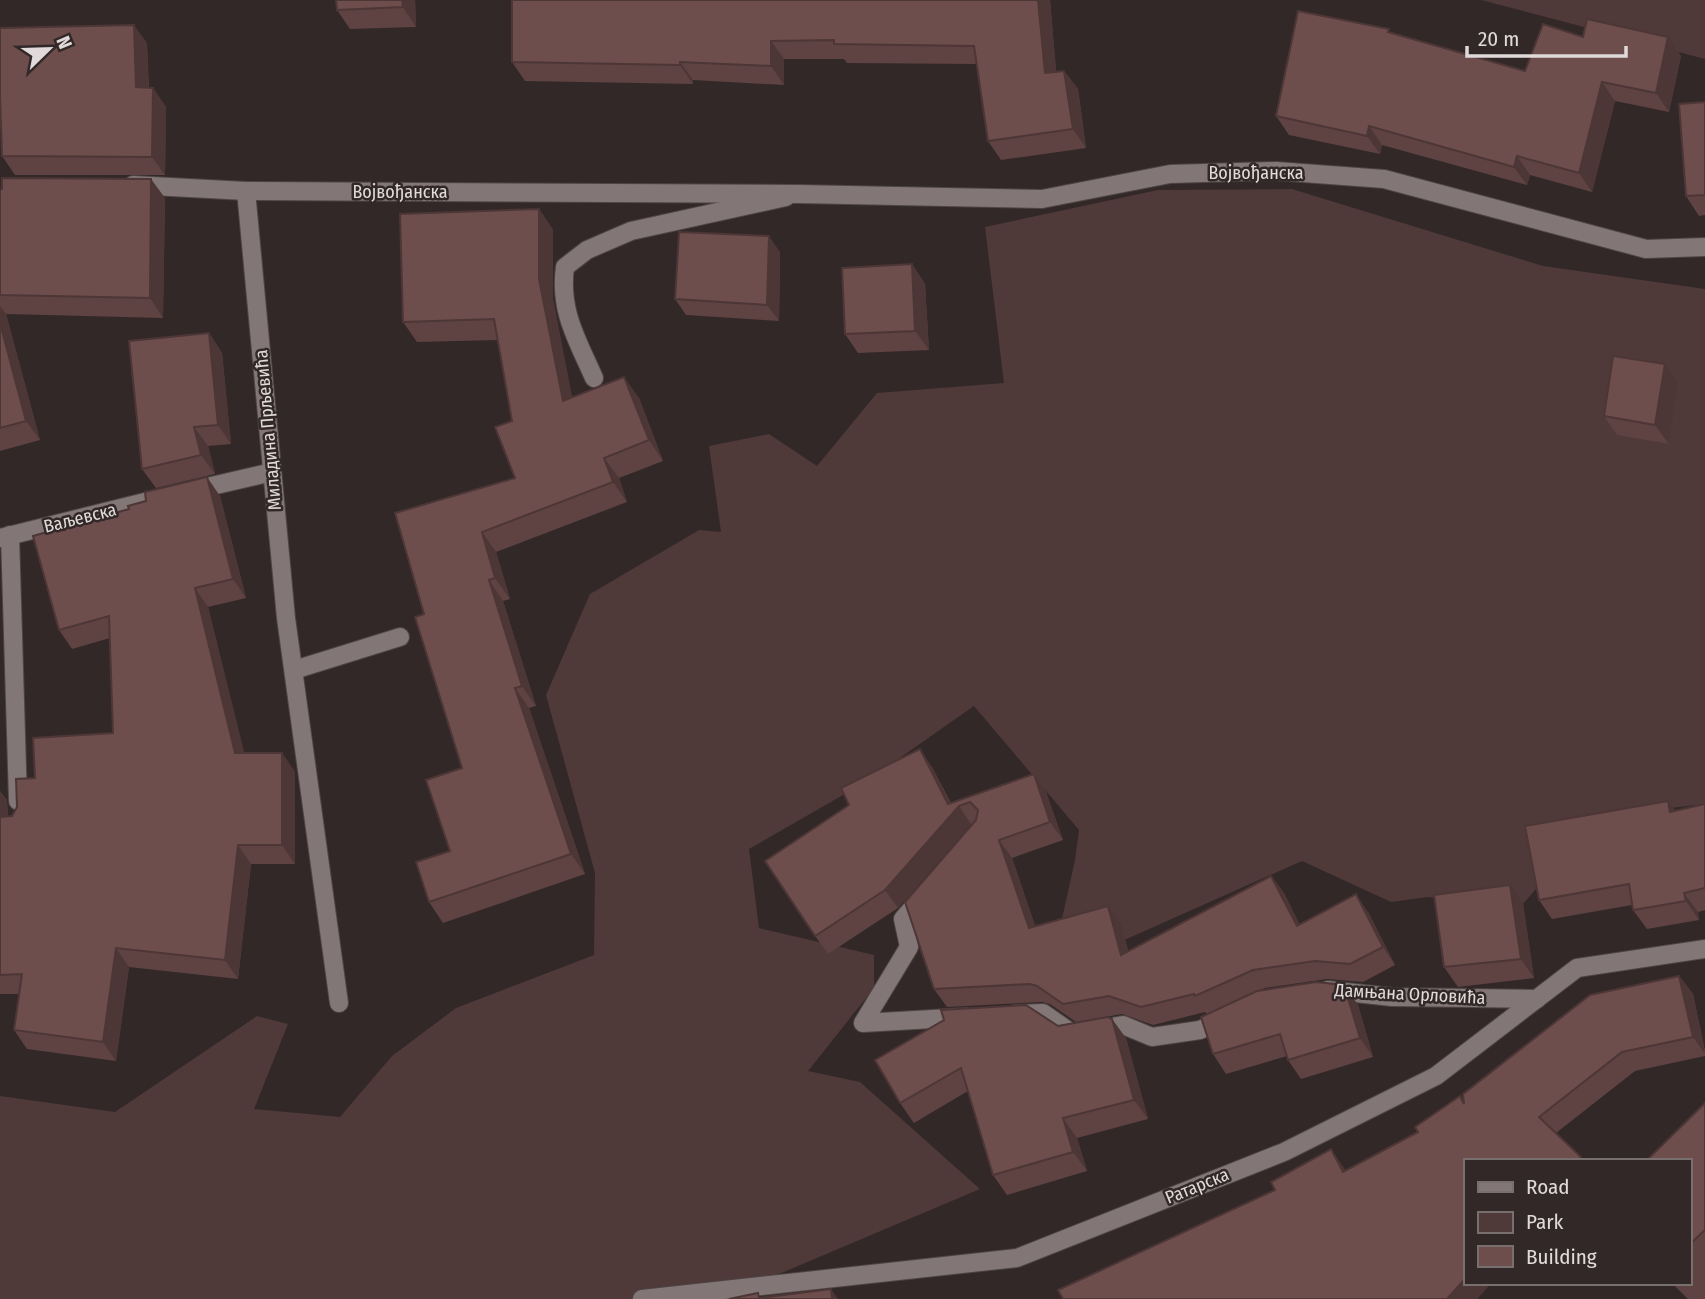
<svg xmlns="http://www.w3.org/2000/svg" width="1705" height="1299" font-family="'Fira Sans Condensed',sans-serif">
	<rect width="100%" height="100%" fill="#322828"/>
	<!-- green -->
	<g fill="#4f3939">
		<polygon points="1481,0 1705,0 1705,59"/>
		<polygon points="1292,189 1543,266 1705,289 1705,804 1600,816 1523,904 1428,897 1391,902 1302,861 1120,942 1056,946 1075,860 1079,830 974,706 864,783 749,849 759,928 874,955 874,988 808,1071 860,1082 980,1189 779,1274 707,1299 0,1299 0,1096 115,1112 257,1016 288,1024 254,1109 340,1117 392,1056 456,1008 594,955 595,873 546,695 590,594 699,530 721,532 709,446 769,434 817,466 877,393 1004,383 985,227 1158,190"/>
	</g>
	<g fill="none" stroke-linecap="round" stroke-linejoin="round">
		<!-- service casing -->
		<g stroke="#4e4545" stroke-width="20">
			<g id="service">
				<path d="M594,378C577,339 559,311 565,267L587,250L631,231L786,197"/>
				<polyline points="294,670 400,637"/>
				<polyline points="923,896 903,919 909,947 863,1023 967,1017"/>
				<polyline points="1328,990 1392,997 1537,999"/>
				<polyline points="1016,1014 1043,1013 1073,1034 1123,1025 1152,1037 1200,1030 1224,1019"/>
			</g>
		</g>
		<!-- minor casing -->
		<g stroke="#4e4545" stroke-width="20">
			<g id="minor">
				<polyline points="133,185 246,191 799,194 1042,199 1170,174 1276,171 1384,179 1646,249 1705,247"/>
				<polyline points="246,191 286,618 339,1003"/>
				<polyline points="190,491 272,472"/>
				<polyline points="10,535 18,801"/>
				<polyline points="0,538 149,501"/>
			</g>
		</g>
		<!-- tertiary casing -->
		<g stroke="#4e4545" stroke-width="20">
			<polyline id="tertiary" points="642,1299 1017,1258 1284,1152 1436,1076 1577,968 1705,949"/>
		</g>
		<!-- service -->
		<use href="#service" stroke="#837676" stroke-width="18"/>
		<!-- minor -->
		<use href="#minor" stroke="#837676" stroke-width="18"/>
		<!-- tertiary -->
		<use href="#tertiary" stroke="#837676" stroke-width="18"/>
	</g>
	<!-- wall -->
	<g fill="#5f4242">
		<polygon points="336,0 415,0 416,27 350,29 337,10"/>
		<polygon points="512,0 1050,0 1056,72 1064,71 1078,89 1086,148 1001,160 988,141 977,64 847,63 844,59 784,59 784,85 693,80 693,84 525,81 512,62"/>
		<polygon points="1392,33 1525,71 1668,37 1681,56 1669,112 1615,101 1592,192 1530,175 1527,185 1382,145 1380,154 1289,135 1276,116"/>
		<polygon points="147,43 149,88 153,88 166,107 165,175 15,175 2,156"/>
		<polygon points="1705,102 1705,215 1699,216 1686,196"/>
		<polygon points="0,190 165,198 163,318 6,314 40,440 0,451"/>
		<polygon points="539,209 553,230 553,299 572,398 639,398 663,461 619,478 627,502 496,552 510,599 503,601 536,706 529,708 585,874 443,923 429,902 450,851 462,768 424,614 515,478 512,421 498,340 417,342 403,322"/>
		<polygon points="780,252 779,321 686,315 675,299"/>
		<polygon points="912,264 925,284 929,350 858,353 845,334"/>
		<polygon points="209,333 222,353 231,444 208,446 215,474 156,488 142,469"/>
		<polygon points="1678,384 1669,444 1617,435 1604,416"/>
		<polygon points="220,496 246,598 208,607 244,753 282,753 295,772 295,864 251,864 238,979 129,967 116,1061 27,1049 14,1030 19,994 0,994 0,791 7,800 8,817 12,816 35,778 113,733 110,638 72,649 59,630"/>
		<polygon points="932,767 951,803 1034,774 1046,792 1063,840 1012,858 1035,926 1108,906 1121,924 1128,951 1271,876 1284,893 1299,924 1368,912 1395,965 1363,982 1327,979 1265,988 1260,990 1344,985 1358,1005 1373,1057 1301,1079 1288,1060 1287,1056 1226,1074 1213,1054 1207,1014 1205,1012 1153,1025 1122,1014 1076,1022 1050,1004 1042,1002 947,1007 934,989 974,823 971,824 898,908 828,954 815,936"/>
		<polygon points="1668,801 1675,811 1705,804 1705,910 1698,912 1699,920 1647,929 1633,910 1632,905 1552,919 1539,900"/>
		<polygon points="1523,904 1534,978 1458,987 1444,967"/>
		<polygon points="1679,976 1693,994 1705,1051 1705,1056 1635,1071 1556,1133 1584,1161 1465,1161 1491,1283 1477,1299 1063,1299 1346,1171 1418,1132 1460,1096 1464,1102"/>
		<polygon points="1058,1026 1126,1038 1148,1119 1077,1138 1087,1171 1007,1195 993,1175 968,1091 914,1123 900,1103 875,1060"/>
		<polygon points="1705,1103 1705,1299 1688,1299 1672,1283 1689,1283 1689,1161"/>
	</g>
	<!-- shaded-wall -->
	<g fill="#4d3636">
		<polygon points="402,0 415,0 416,27 403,7"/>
		<polygon points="1038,0 1050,0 1058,92 1045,73"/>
		<polygon points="134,25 147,43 149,106 136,87"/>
		<polygon points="1668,37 1681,56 1669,112 1656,93"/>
		<polygon points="771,41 784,59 784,85 771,66"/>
		<polygon points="680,62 693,80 693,84 680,65"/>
		<polygon points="1064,71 1078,89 1086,148 1073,129"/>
		<polygon points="1602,82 1615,101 1592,192 1579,173"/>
		<polygon points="153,88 166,107 165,175 152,157"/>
		<polygon points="1369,126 1382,145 1380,154 1367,136"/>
		<polygon points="1517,156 1530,175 1527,185 1514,167"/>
		<polygon points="151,179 165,198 163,318 150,298"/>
		<polygon points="539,209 553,230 553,299 577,422 563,401 539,279"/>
		<polygon points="769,236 780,252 779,321 767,305"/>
		<polygon points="912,264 925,284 929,350 915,331"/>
		<polygon points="0,306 6,314 40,440 26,421 0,323"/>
		<polygon points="209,333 222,353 231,444 218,425"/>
		<polygon points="1665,364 1678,384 1669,444 1655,425"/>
		<polygon points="624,377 639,398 663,461 649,440"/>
		<polygon points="194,427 208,446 215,474 201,455"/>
		<polygon points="604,458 619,478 627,502 613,482"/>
		<polygon points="207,477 220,496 246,598 233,579"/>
		<polygon points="482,532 496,552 510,599 495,578"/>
		<polygon points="489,580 503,601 536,706 522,686"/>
		<polygon points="195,588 208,607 249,772 235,753"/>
		<polygon points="515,688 529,708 585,874 571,854"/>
		<polygon points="920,749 932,767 954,811 959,806 971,824 898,908 885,890 948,804"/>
		<polygon points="282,753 295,772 295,864 282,845"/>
		<polygon points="1034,774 1046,792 1063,840 1050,822"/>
		<polygon points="0,791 7,800 9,831 0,818"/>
		<polygon points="1668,801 1682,820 1670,812"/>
		<polygon points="999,840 1012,858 1042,946 1029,928"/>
		<polygon points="238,845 251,864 238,979 225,960"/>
		<polygon points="1271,876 1284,893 1309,943 1297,926"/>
		<polygon points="1510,885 1523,904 1534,978 1521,959"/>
		<polygon points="1684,893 1698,912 1699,920 1686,901"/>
		<polygon points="1356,894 1368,912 1395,965 1383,947"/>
		<polygon points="1108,906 1121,924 1134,972 1121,955"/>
		<polygon points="116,948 129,967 116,1061 103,1042"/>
		<polygon points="1679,976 1693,994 1705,1054 1693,1037"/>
		<polygon points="1344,985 1358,1005 1373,1057 1360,1038"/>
		<polygon points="1112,1019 1126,1038 1148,1119 1134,1100"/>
		<polygon points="1063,1118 1077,1138 1087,1171 1073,1152"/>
		<polygon points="1331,1149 1344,1168 1357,1191 1343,1172"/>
		<polygon points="1465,1279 1465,1283 1491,1283 1477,1299 1447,1299"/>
		<polygon points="831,1289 838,1299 832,1299"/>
	</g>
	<!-- building -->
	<g fill="#6e4d4d" stroke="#4d3636" stroke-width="2">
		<polygon points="336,0 402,0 403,7 337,10"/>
		<polygon points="512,0 1038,0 1045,73 1064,71 1073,129 988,141 974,46 834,44 834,40 771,41 771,66 680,62 680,65 512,62"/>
		<polygon points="1298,11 1389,29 1388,32 1525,71 1543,24 1583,37 1587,19 1668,37 1656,93 1602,82 1579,173 1517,156 1514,167 1369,126 1367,136 1276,116"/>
		<polygon points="134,25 136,87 153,88 152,157 2,156 0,96 0,28"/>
		<polygon points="1705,102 1705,195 1686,196 1679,104"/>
		<polygon points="2,178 151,179 150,298 0,295 0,190 2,189"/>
		<polygon points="539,209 539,279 563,401 624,377 649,440 604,458 613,482 482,532 495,578 489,580 522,686 515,688 571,854 429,902 416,862 450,851 426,780 462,768 415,617 424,614 395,513 515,478 495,427 512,421 494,319 403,322 400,214"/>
		<polygon points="679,232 769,236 767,305 675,299"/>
		<polygon points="912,264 915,331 845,334 842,268"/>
		<polygon points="0,323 26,421 0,428"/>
		<polygon points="209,333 218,425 194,427 201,455 142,469 129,341"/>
		<polygon points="1613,356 1665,364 1655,425 1604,416"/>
		<polygon points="207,477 233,579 195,588 235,753 282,753 282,845 238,845 225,960 116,948 103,1042 14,1030 22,974 0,975 0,816 1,817 12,816 17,807 16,779 35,778 33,738 113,733 109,616 59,630 33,536 129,509 128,506 146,501 145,492"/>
		<polygon points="920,749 948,804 1034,774 1050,822 999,840 1029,928 1108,906 1121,955 1271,876 1297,926 1356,894 1383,947 1350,964 1315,961 1253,970 1195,996 1194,994 1141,1007 1109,996 1063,1004 1037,986 1030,984 934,989 905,902 976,820 978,810 970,802 959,806 885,890 815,936 765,861 849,805 841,788"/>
		<polygon points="1668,801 1670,812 1705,804 1705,888 1684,893 1686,901 1633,910 1629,884 1539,900 1525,826"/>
		<polygon points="1510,885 1521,959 1444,967 1434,895"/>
		<polygon points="1679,976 1693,1037 1622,1052 1539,1117 1581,1157 1578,1161 1465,1161 1465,1279 1447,1299 1063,1299 1058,1290 1275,1190 1271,1182 1331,1149 1343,1172 1418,1132 1415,1127 1460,1096 1464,1104 1463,1094 1590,995"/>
		<polygon points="1316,982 1344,985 1360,1038 1288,1060 1280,1034 1213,1054 1201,1017 1257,991"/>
		<polygon points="1026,1005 1058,1026 1108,1017 1112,1019 1134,1100 1063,1118 1073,1152 993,1175 961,1068 900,1103 875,1060 944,1020 941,1010"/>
		<polygon points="1705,1103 1705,1230 1689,1245 1689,1161 1646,1161"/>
		<polygon points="831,1289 832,1299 729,1299 758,1293 759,1298"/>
	</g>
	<g text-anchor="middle" stroke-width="5" stroke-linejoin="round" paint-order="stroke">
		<!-- street labels -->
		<g font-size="18" fill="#e1dada" stroke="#322828">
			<text x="1256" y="179">Војвођанска</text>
			<text x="400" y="198">Војвођанска</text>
			<text transform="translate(268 430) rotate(-95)" y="6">Миладина Прљевића</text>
			<text transform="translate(80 518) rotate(-14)" y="6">Ваљевска</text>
			<text transform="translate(1410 994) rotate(3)" y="6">Дамњана Орловића</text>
			<text transform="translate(1197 1186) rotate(-22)" y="6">Ратарска</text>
		</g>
	</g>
	<!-- legend -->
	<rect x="1464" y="1159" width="228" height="126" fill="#322828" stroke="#786f6f" stroke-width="2"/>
	<rect x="1478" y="1182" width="35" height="10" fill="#837676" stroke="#786f6f" stroke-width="2"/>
	<text x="1526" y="1194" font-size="21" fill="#e1dada">Road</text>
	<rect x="1478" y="1212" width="35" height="21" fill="#4f3939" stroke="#786f6f" stroke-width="2"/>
	<text x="1526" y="1229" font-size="21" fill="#e1dada">Park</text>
	<rect x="1478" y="1246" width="35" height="21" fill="#6e4d4d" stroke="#786f6f" stroke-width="2"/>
	<text x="1526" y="1264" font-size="21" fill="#e1dada">Building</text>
	<!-- north arrow -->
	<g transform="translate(49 49) rotate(67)" stroke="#322828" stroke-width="5" paint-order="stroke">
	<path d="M0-5L12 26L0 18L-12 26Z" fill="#e1dada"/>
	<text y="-10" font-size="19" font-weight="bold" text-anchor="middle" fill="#e1dada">N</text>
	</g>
	<!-- scale -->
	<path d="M1467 46v10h159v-10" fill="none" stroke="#e1dada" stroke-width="3.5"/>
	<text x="1478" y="46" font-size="21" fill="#e1dada" stroke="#322828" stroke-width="5" paint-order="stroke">20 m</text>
</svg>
